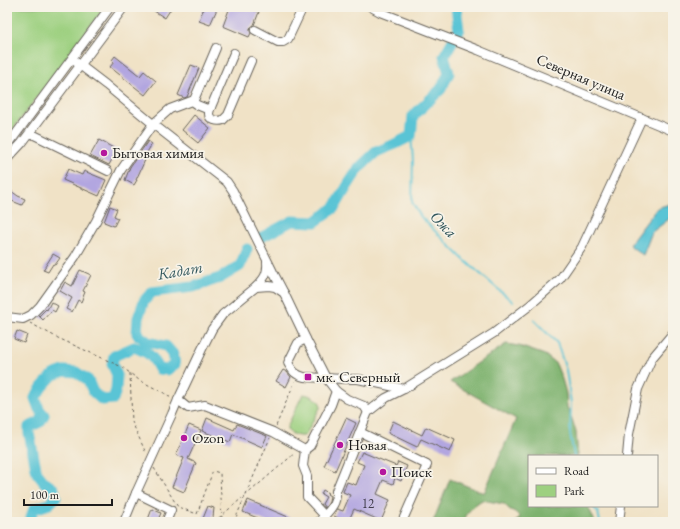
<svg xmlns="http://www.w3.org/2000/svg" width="680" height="529" font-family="'EB Garamond',serif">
	<rect width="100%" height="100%" fill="#f7f3e8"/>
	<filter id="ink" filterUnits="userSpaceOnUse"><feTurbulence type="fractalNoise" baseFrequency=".025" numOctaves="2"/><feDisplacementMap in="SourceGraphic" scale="8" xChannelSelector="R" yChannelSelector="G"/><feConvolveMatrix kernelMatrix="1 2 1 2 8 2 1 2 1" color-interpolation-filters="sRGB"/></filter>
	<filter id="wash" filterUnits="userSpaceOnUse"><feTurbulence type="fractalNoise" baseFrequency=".012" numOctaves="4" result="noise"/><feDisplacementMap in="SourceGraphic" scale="16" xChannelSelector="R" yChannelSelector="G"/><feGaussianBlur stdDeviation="0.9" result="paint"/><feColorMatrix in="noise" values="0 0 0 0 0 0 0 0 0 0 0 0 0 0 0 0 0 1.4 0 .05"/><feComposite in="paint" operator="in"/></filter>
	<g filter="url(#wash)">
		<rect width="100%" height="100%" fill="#f0e2c6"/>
		<!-- green -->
		<g fill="#9dd080" stroke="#5c764e">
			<polygon points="7,7 105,7 7,137"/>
			<path d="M303,394C310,395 319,398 321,406L306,434L304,436C298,437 291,434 287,430V427L301,398Z"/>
		</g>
		<!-- forest -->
		<path fill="#7eb26e" stroke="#4d6745" d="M506,344L519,346L545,355L556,364L562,379L566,393L567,407L572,419L576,432L578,456H529V506H588L595,522H516L520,517L515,512L509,509L504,504L482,500C474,505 466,512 464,522H433L450,479L484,493L516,419L450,382Z"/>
		<!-- water -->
		<polygon fill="#5ac4d5" stroke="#3b7078" points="673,203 673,216 652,232 643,255 629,245 657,208"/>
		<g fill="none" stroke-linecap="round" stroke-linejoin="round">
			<!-- stream -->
			<g stroke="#5ac4d5" stroke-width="2">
				<polyline points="411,136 413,160 412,202 421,217 462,258 513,302"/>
				<polyline points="534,320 557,343 566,370 571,403 570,433 574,456"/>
				<polyline points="592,506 598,512 600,522"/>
			</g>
			<!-- river -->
			<g stroke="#5ac4d5" stroke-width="11">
				<polyline points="262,237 292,221 315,222 335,207 348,185 359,168 376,152 393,145 411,136 413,116 441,89 449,73 444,56 459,30 456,7"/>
				<path d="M34,522L31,517L34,509L49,504L56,497L54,489L44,482L37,473L29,433V427L40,422L44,415L39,409L35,398L42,387L53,375L64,371L76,372L88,380L93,392L102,400L113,399L116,390L117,375L112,364L114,356L134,347C148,352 152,355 159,369L167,370L175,364L173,354L166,346L148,342L137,334L138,318L144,301L152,292L193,287L220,278L240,266L247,249"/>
			</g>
		</g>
		<g id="blocks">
			<!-- building -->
			<g fill="#b2a6e0">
				<polygon points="148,7 172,7 165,18"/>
				<polygon points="204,7 211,7 217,9 210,25 199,21"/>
				<polygon points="230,7 245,7 259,12 254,25 250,28 250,31 251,33 249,37 223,26"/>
				<polygon points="115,56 140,76 144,71 156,81 145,95 110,67 114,62 112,60"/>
				<polygon points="191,65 199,68 187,97 184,98 178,95"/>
				<polygon points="194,115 210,128 198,143 182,130"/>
				<polygon points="99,140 117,150 109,165 90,156"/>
				<polygon points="148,141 152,144 143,159 145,160 136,180 137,180 134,185 125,180 130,167"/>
				<polygon points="68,169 82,175 84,171 106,180 99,196 63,180"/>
				<polygon points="7,188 18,196 25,199 22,205 7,199"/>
				<polygon points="110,206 117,209 114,216 118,218 114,226 104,222"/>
				<polygon points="53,254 60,258 55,265 53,264 48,272 43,270"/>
				<polygon points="80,270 91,275 83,291 85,292 81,302 78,300 72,312 66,309 72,298 60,291 65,282 72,286"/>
				<polygon points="51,302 58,306 55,312 52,310 43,320 39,316 46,309 47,310"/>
				<polygon points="17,331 27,335 24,343 14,339"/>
				<polygon points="283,370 287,372 291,377 286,387 276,381"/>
				<polygon points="207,418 234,430 237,424 267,436 262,447 233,434 230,442 202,431"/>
				<polygon points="346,418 356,423 335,471 324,466"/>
				<polygon points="393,421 422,435 426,427 455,440 450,452 421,439 417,447 388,433"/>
				<polygon points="189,425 201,430 188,459 196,463 184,492 172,487 184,458 176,455"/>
				<polygon points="362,452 396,466 398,462 407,466 401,481 395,478 393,484 383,480 377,494 390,500 381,521 354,509 348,522 346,522 334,516 337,509 343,511 350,495 343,492 347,482 356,485 364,465 357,462"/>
				<polygon points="323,490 328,493 327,494 330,496 329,502 325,508 322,504 326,497 321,494"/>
				<polygon points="248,500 300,522 267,522 243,512"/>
				<polygon points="208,506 214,508 213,517 208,522 205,522 202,521"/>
				<polygon points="152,509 161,513 157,522 147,522"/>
			</g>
		</g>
	</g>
	<g filter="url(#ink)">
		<use href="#blocks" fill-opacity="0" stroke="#666158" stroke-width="1"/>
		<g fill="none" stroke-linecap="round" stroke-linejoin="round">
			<!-- minor casing -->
			<g stroke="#666158" stroke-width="10">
				<g id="minor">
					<polyline points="371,7 380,12 478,50 673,131"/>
					<polyline points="255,30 278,42 283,42 288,39 303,7"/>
					<polyline points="72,59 106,85 153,124 227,182 233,191 273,272 284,293 306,339 326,378 336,391 347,399 364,406 368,412"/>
					<polyline points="194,100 194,103 197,105 207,109 211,107 234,53"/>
					<path d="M211,107C210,108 209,113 209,114C209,120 218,122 223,120C225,118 226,117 228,115L251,61"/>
					<polyline points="30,133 108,171"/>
					<polyline points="7,146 110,7"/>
					<polyline points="7,159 22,143 124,7"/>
					<path d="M256,287C264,279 268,274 267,262"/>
					<polyline points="7,317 23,319 31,315 40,306 75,257 96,221 121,170 153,124 170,109 194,100 216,48"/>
					<path d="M306,339L298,343L288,363C293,371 294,374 304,377L344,379H358L404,389"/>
					<polyline points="178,400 188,408 205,405 273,432 305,450 310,446 331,405 336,391"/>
					<polyline points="360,432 427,465 402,522"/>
					<polyline points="305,450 303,466 307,476 307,497 325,516"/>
					<polyline points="627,456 629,434 638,389 652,358 673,333"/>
					<polyline points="136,493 171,510 166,522"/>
					<polyline points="124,522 136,493 172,414 178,400 202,349 212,329 223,314 256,287 269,286 275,287 284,293"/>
					<path d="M319,522C328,511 337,506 336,491L368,412L386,398L404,389L494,333L529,306L560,279L582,247L642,118"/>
					<polyline points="619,522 621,506"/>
				</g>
			</g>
			<!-- path -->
			<g stroke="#666158" stroke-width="1" stroke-dasharray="3 3" stroke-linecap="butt">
				<polyline points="30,323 58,338 122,367 139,380 166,394 169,396 170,400"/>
				<polyline points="130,373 132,422 146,453"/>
				<polyline points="276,426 295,381"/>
				<polyline points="154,468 178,507 197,514 213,471 220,473 222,522"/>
				<polyline points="245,496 295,453"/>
				<polyline points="214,522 242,498"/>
				<polyline points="234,522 270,438"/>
			</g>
			<!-- minor -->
			<use href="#minor" stroke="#fff" stroke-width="8"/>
		</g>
	</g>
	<!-- markers -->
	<g fill="#b5179e" stroke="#f7f3e8" stroke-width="1.5">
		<circle cx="104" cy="153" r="4"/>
		<rect x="304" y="373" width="8" height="8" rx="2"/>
		<circle cx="184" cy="438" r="4"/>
		<circle cx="340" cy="445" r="4"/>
		<circle cx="383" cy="472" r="4"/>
	</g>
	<g text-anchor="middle" stroke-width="3.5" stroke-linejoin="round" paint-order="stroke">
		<!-- number labels -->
		<g font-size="13" fill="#423e4d">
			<text x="368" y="508">12</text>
		</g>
		<!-- street labels -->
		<g font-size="15" fill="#1c1c1c" stroke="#f7f3e8">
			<text transform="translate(581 77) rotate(23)" y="5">Северная улица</text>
		</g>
		<!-- poi labels -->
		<g font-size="15" fill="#1c1c1c" stroke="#f7f3e8" text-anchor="start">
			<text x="112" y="158">Бытовая химия</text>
			<text x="316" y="382">мк. Северный</text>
			<text x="192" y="443">Ozon</text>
			<text x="348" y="450">Новая</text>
			<text x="391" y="477">Поиск</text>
		</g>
		<!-- water labels -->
		<g font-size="16" font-style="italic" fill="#32575d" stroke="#f7f3e8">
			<text transform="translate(444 224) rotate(46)" y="6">Ожа</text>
			<text transform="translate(180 270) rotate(-10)" y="6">Кадат</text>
		</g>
	</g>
	<!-- margin -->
	<rect width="680" height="529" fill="none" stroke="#f7f3e8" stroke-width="24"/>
	<!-- legend -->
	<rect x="528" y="455" width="130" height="52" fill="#f7f3e8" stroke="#9f9d96"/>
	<rect x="536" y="468" width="20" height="6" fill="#ffffff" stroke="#9f9d96"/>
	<text x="564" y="475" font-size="12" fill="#1c1c1c">Road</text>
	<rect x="536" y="485" width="20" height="12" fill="#9dd080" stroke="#9f9d96"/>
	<text x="564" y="495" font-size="12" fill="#1c1c1c">Park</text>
	<!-- scale -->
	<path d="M24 499v6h88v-6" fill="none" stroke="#1c1c1c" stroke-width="2"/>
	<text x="30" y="499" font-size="12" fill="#1c1c1c" stroke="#f7f3e8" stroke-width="3" paint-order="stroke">100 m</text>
</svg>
